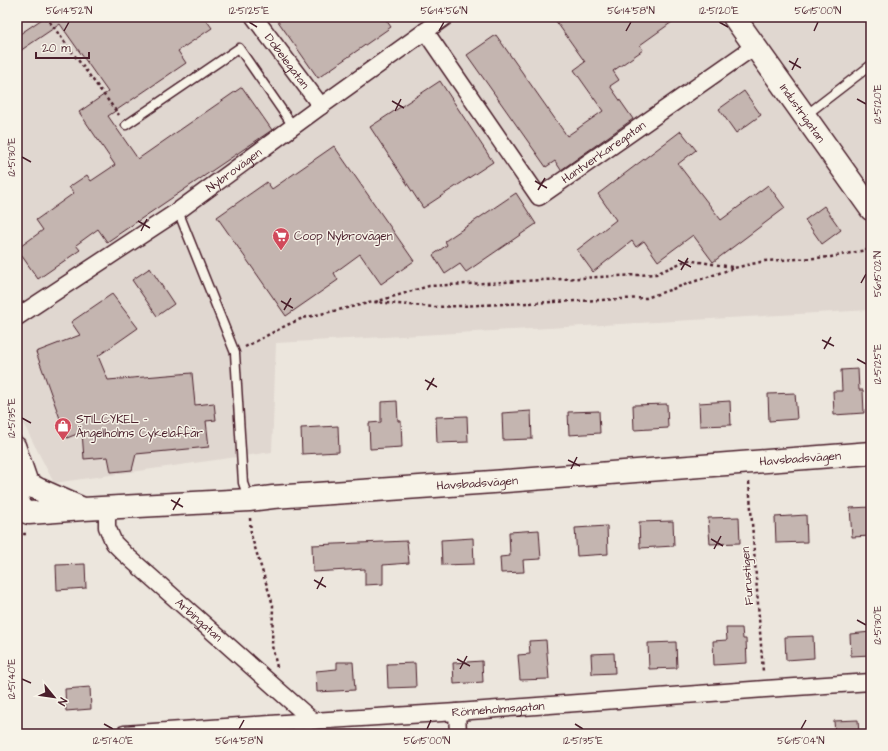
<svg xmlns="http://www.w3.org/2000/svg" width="888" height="751" font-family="'Architects Daughter',sans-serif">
	<rect width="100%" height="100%" fill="#ece6dd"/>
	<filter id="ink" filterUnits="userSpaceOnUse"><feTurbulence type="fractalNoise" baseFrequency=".025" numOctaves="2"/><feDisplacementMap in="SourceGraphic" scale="8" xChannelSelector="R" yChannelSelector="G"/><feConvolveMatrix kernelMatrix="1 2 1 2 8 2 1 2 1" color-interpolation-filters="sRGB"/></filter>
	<g filter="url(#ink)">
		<!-- built -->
		<polygon fill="#e0d7d0" points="17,17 871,17 871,310 276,343 272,452 54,483 17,411"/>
		<!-- building -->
		<g fill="#c4b5b0" stroke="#4a1f2b">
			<polygon points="45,17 204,17 212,28 178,51 186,63 108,116 138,159 242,87 272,130 107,242 98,229 76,245 80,250 38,279 17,249 43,230 36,220 74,193 69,187 87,175 91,181 115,165 79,112 108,92 60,24 17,53 17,36"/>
			<polygon points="275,17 384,17 391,27 318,78"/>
			<polygon points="553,17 679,17 640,45 643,50 613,71 619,80 610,86 633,119 561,170 555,161 546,167 467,55 496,35 567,136 603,111 574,70 585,62"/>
			<polygon points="440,81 493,162 423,208 370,127"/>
			<polygon points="744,91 761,115 736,133 719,109"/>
			<polygon points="681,131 696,150 678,164 721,220 768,185 785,208 713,262 693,235 658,261 644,241 636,247 632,241 593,272 577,250 616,220 598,194"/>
			<polygon points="334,146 414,261 381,284 360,254 334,273 338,280 286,316 217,217 267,182 272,189"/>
			<polygon points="516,193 536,224 466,272 460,264 445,274 433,255 447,245 445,241"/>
			<polygon points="824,206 841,230 822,244 805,220"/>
			<polygon points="150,268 174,304 157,316 132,280"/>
			<polygon points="112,294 138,328 98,356 108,380 192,373 195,405 214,403 216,420 206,421 209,447 136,454 132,470 111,472 108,457 84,459 82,432 67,438 36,352 80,335 71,322"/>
			<polygon points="858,369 859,390 863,390 864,413 834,415 833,391 842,391 841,370"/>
			<polygon points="795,393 797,419 769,421 768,394"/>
			<polygon points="397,401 398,421 401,421 402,447 370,449 369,423 381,422 381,402"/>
			<polygon points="730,401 731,425 700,426 699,403"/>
			<polygon points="667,404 668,428 634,430 633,405"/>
			<polygon points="531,411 532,439 503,440 502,413"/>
			<polygon points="599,411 600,433 569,435 568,412"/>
			<polygon points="467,416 468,442 437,443 436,417"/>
			<polygon points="338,426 339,452 302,454 301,428"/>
			<polygon points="871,507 871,536 852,537 850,508"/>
			<polygon points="806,515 807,542 776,543 775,517"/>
			<polygon points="739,517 740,543 710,544 708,518"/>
			<polygon points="673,521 674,546 640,548 639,522"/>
			<polygon points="607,526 608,554 577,556 575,528"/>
			<polygon points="539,530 541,559 523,560 524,572 501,573 500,557 510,556 509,532"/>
			<polygon points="473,538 474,564 442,565 441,540"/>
			<polygon points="407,541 409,563 383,565 383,584 365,585 365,569 313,572 312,545"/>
			<polygon points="85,564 86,588 57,590 56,565"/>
			<polygon points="726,628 742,628 743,639 746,639 747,663 714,665 713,641 727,640"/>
			<polygon points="871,632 871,655 851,656 850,634"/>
			<polygon points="813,636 814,658 786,660 785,637"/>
			<polygon points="546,640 549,679 520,680 518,655 530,654 529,641"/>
			<polygon points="676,642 677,668 649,669 648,643"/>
			<polygon points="614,653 615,673 592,674 591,654"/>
			<polygon points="482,661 483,682 454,684 453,663"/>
			<polygon points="337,662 353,662 355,690 317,692 316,671 337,669"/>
			<polygon points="415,663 416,687 388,688 387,664"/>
			<polygon points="90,687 91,709 66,711 65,689"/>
			<polygon points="858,720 859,734 835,734 834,721"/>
		</g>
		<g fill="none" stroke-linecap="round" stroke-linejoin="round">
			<!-- lane casing -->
			<g stroke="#4a1f2b" stroke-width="11">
				<g id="lane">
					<polyline points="806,115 871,65"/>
					<polyline points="126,125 239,48 293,126"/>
					<polyline points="178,211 235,353 243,483 249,500"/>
				</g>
			</g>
			<!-- street casing -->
			<g stroke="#4a1f2b" stroke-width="19">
				<g id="street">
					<path id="s1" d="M254,17L321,106"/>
					<path id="s2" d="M425,31L539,197L755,46"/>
					<path id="s3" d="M17,317L178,211L321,106L445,17"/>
					<polyline points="17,445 29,480 34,487"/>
					<path id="s4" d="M107,508V527L114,543L125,554L313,721"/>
					<polyline points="457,712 458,734"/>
					<path id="s5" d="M124,734L313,721L457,712L765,689L871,682"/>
				</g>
			</g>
			<!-- secondary casing -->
			<g stroke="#4a1f2b" stroke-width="25">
				<g id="secondary">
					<path id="s6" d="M734,17L871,209"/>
					<path id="s7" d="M83,509L40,490C39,490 34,487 34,487C17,482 10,508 29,513L83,509L249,500L273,497L493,482L871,453"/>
				</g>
			</g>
			<!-- path -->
			<g stroke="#4a1f2b" stroke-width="2.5" stroke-dasharray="3 3" stroke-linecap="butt">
				<polyline points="46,17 119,115"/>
				<polyline points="17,23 25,17"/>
				<polyline points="375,302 429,286 656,274 687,260 732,267"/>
				<polyline points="245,347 287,325 303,318 373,302 435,307 646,298 734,268 765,261 831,257 871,249"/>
				<polyline points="749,482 763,672"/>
				<polyline points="250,518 251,535 273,605 272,646 277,667"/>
				<polyline points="17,534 28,534"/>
			</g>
			<!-- lane -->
			<use href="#lane" stroke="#f7f3e8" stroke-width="8"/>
			<!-- street -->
			<use href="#street" stroke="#f7f3e8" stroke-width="16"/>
			<!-- secondary -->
			<use href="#secondary" stroke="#f7f3e8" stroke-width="22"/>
		</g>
	</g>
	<!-- ticks -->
	<path fill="none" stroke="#4a1f2b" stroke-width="1.5" d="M249,22L257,27M719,22L728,27M64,31L69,22M439,31L444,22M626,31L631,22M814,31L818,22M789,61L801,68M792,70L798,58M857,99L866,104M392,101L404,108M395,111L401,99M22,157L31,162M535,181L547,188M538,190L545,178M138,221L150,228M141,231L147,219M678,260L691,267M681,270L688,258M861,283L866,274M281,301L293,308M284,310L291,298M822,340L834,346M824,349L831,337M857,359L866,364M425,380L437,387M427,390L434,378M22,418L31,423M568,460L580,466M571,469L577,457M171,500L183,507M173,510L180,498M711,539L723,546M714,549L721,536M314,580L326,587M317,589L323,577M857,620L866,625M457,659L470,666M460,669L467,656M22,679L31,683M104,724L113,729M575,724L583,729M239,729L244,720M427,729L431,720M801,729L806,720"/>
	<!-- icons -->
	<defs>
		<g id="supermarket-pin" transform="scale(0.9)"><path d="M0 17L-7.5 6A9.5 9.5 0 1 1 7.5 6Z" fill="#d1495b" stroke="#f7f3e8"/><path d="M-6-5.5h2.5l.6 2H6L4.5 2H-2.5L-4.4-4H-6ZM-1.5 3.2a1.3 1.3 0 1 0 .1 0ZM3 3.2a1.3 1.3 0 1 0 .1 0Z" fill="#fff"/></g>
		<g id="shop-pin" transform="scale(0.9)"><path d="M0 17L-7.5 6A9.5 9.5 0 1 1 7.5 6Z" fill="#d1495b" stroke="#f7f3e8"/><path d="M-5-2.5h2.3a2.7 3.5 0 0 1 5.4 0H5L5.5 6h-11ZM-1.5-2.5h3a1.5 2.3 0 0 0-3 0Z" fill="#fff"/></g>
	</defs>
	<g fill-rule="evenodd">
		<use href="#supermarket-pin" x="281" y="236"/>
		<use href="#shop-pin" x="63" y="426"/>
	</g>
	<g text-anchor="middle" stroke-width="3" stroke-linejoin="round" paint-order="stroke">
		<!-- street labels -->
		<g font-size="12" fill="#4a1f2b" stroke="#f7f3e8">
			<text dy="4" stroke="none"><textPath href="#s1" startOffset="55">Dobelegatan</textPath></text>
			<text dy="4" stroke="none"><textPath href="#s6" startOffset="118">Industrigatan</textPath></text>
			<text dy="4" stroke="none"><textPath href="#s2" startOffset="280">Hantverkaregatan</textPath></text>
			<text dy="4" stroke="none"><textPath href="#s3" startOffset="262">Nybrovägen</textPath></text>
			<text dy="4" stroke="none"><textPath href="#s7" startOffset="870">Havsbadsvägen</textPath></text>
			<text dy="4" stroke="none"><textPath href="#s7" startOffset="546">Havsbadsvägen</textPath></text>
			<text transform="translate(747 576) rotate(-94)" y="4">Furustigen</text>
			<text dy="4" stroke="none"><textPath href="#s4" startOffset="151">Arbingatan</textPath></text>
			<text dy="4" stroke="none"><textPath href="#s5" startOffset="375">Rönneholmsgatan</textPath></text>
		</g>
		<!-- poi labels -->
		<g font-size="12" fill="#4a1f2b" stroke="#f7f3e8" text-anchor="start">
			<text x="294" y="240">Coop Nybrovägen</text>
			<text x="76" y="423">STILCYKEL -<tspan x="76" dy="14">Ängelholms Cykelaffär</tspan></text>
		</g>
	</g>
	<!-- margin -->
	<rect width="888" height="751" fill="none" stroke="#f7f3e8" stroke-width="44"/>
	<!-- north arrow -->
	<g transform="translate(54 697) rotate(119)" stroke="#f7f3e8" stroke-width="3" paint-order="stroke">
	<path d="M0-3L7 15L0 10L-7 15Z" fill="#4a1f2b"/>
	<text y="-6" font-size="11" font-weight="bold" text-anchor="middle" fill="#4a1f2b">N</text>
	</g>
	<!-- scale -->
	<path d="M36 52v6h53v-6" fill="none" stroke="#4a1f2b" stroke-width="2"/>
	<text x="42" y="52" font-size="12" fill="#4a1f2b" stroke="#f7f3e8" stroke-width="3" paint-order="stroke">20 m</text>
	<rect x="22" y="22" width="844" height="707" fill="none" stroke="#4a1f2b" stroke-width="1.5"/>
	<g font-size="10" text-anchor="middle" fill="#4a1f2b">
		<text x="69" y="14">56°14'52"N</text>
		<text x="249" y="14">12°51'25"E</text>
		<text x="444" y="14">56°14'56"N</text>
		<text x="631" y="14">56°14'58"N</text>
		<text x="719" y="14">12°51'20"E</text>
		<text x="818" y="14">56°15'00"N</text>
		<text transform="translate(877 104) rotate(-90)" y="4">12°51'20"E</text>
		<text transform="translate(11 157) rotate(-90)" y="4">12°51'30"E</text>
		<text transform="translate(877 274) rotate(-90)" y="4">56°15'02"N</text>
		<text transform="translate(877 364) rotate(-90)" y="4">12°51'25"E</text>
		<text transform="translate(11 418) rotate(-90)" y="4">12°51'35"E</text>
		<text transform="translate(877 625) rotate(-90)" y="4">12°51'30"E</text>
		<text transform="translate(11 679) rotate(-90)" y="4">12°51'40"E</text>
		<text x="113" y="744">12°51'40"E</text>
		<text x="239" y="744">56°14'58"N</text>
		<text x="427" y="744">56°15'00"N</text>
		<text x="583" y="744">12°51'35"E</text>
		<text x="801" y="744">56°15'04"N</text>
	</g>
</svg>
